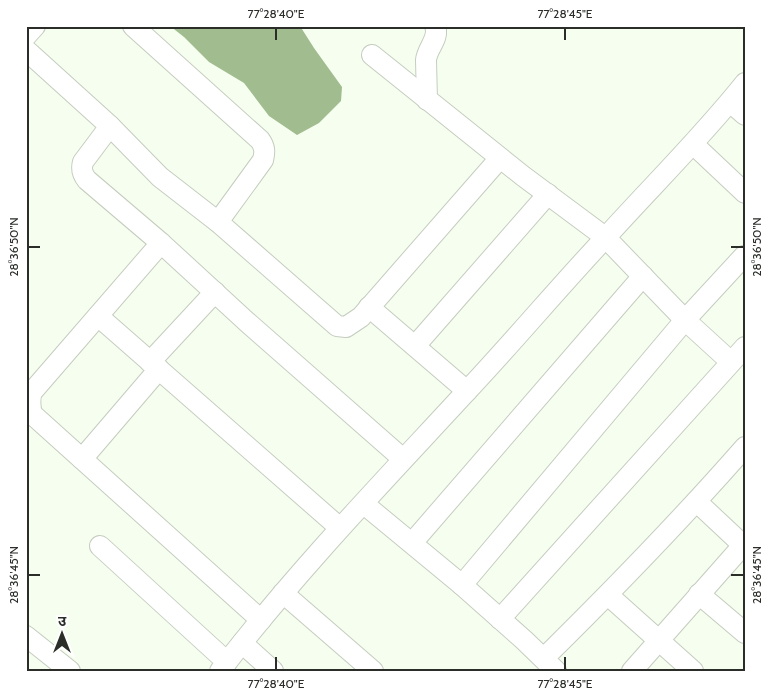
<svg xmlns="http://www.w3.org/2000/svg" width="771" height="697" font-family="Cabin,'Noto Sans Devanagari',sans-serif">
	<rect width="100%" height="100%" fill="#f6fef0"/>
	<!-- water -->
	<polygon fill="#a1bc8f" points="170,26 300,26 314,48 342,87 341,101 319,123 297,135 269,116 244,83 209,62 184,37"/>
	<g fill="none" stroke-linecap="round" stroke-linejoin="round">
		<!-- minor casing -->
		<g stroke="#c5cdbf" stroke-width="22">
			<g id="minor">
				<path d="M133,26L260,140C265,147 265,152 263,160L218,222"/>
				<polyline points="26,36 35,26"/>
				<polyline points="26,50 110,126 160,177 218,222 337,326 346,327 361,317 500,158"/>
				<polyline points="372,55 523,176 605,237 685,320 731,362"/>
				<path d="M427,100L426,60C427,48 440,38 435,26"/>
				<polyline points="730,102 745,115"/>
				<path d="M110,126L83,162C81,169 82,174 87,180L161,243L247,322L403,459"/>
				<polyline points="693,144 745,193"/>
				<path d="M161,243L32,392C29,400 30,406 32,414L261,620"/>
				<polyline points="369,307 467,391"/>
				<polyline points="98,316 340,528"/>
				<polyline points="415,346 548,194"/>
				<polyline points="150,362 215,292"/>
				<polyline points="82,459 159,369"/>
				<polyline points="697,502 745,547"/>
				<polyline points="364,504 462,585 524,640 556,671"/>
				<polyline points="412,543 643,276"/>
				<polyline points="100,546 227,662"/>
				<polyline points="462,585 685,320 744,256"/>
				<polyline points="283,593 373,671"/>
				<polyline points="699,594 745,633"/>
				<polyline points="608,595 693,671"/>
				<polyline points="500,619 745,347"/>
				<polyline points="26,636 70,671"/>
				<polyline points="242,643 273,671"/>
				<path d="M544,658C613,590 681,520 745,447"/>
				<path d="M220,671C296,572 382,483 466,392C514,341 559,287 607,236C653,185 702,137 745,83"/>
				<polyline points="632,671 745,543"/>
			</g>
		</g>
		<!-- minor -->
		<use href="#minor" stroke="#fff" stroke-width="20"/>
	</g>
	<!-- ticks -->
	<path fill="none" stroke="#2a2d28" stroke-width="2" d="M276,28V40M565,28V40M28,247H40M731,247H744M28,575H40M731,575H744M276,657V670M565,657V670"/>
	<!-- border -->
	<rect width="771" height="697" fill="none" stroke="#ffffff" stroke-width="55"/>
	<!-- north arrow -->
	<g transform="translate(62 634)" stroke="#ffffff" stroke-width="4" paint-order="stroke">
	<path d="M0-4L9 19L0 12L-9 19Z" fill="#2a2d28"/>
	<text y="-8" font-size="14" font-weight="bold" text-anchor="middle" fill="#2a2d28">उ</text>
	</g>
	<rect x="28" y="28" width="716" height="642" fill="none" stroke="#2a2d28" stroke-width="2"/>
	<g font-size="12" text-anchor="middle" fill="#2a2d28">
		<text x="276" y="18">77°28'40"E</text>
		<text x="565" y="18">77°28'45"E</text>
		<text transform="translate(14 247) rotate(-90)" y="4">28°36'50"N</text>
		<text transform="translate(757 247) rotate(-90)" y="4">28°36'50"N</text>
		<text transform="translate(14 575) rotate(-90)" y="4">28°36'45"N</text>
		<text transform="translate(757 575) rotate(-90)" y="4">28°36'45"N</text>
		<text x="276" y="688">77°28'40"E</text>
		<text x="565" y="688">77°28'45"E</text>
	</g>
</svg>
